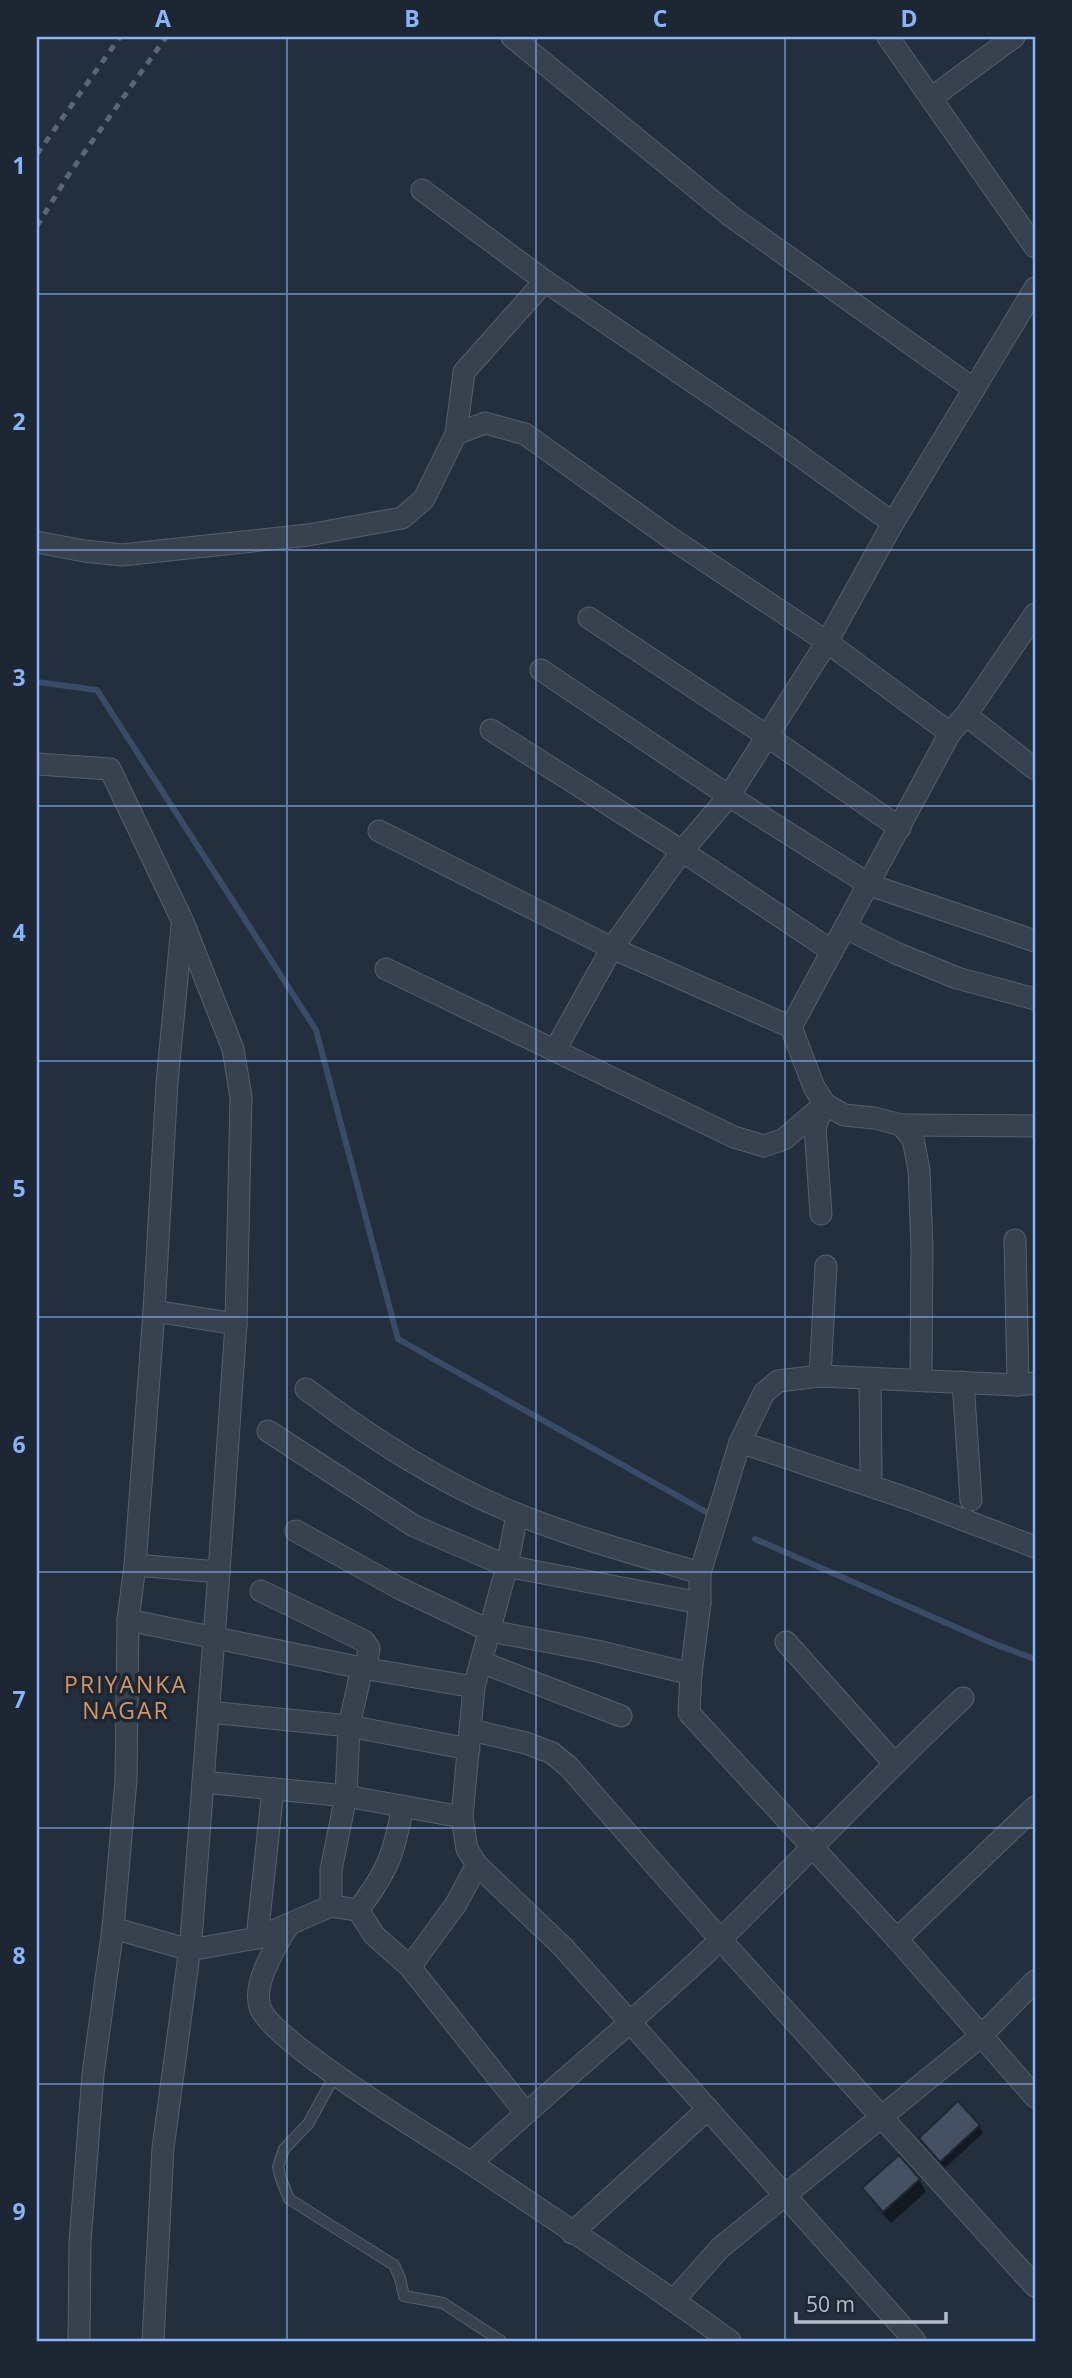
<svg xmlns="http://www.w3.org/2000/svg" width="1072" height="2378" font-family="'Open Sans',sans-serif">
	<rect width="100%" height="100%" fill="#242f3e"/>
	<!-- shadow -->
	<g fill="#0007">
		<polygon points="979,2126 983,2133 945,2168 921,2139"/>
		<polygon points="898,2158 919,2180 926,2192 891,2223 871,2200 864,2189"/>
	</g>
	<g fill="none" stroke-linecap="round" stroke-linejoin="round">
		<!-- stream -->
		<g stroke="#394c67" stroke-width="6">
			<polyline points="37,682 97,690 316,1030 398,1339 708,1513"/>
			<polyline points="755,1539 992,1643 1035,1659"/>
		</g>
	</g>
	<!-- building -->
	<g fill="#455162" stroke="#1f2835" stroke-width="2">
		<polygon points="958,2101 980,2125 940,2162 919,2138"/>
		<polygon points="899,2155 920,2179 883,2212 862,2188"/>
	</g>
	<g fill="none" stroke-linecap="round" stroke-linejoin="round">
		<!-- lane casing -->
		<g stroke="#565f6c" stroke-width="12">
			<polyline id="lane" points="335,2075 308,2124 284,2149 278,2167 281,2179 289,2199 394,2265 400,2278 404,2296 443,2303 501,2341"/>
		</g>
		<!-- street casing -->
		<g stroke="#565f6c" stroke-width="23">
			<g id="street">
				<polyline points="512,37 732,217 974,389"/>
				<polyline points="888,37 1035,247"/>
				<polyline points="931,98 1014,37"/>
				<polyline points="422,190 545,281 771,435 893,523 827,642 729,796 682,851 612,948 791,1027 950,733 966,715 1035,614"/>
				<polyline points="456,434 464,372 545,281"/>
				<polyline points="893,523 1035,288"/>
				<polyline points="37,542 84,551 122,555 308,535 402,518 424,499 456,434 485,423 525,434 669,537 827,642 950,733"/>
				<polyline points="589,618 767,736 900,828"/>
				<polyline points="541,670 729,796 870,885 1035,941"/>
				<polyline points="966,715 1035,769"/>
				<polyline points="491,730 682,851 832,951"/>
				<polyline points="37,764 110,769 183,922 233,1049 241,1097 236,1324 219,1572 191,1940 163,2148 153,2341"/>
				<polyline points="379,831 612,948 555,1050"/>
				<polyline points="182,926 167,1083 154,1311 135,1565 128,1620 126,1780 113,1928 190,1950 257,1938 331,1906 358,1910 374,1935 410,1967 456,1904 477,1865"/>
				<polyline points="846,928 896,953 957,978 1035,999"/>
				<polyline points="386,969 734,1137 764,1146 784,1139 825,1104"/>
				<polyline points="791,1027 814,1087 825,1104 844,1115 875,1118 901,1125 913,1139 919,1170 922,1248 921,1380"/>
				<polyline points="901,1125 1035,1126"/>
				<polyline points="821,1214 815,1127 824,1106"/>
				<polyline points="1015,1240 1018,1385"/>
				<polyline points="154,1311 236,1324"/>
				<polyline points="820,1376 826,1266"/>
				<polyline points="870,1379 871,1474"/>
				<polyline points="963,1382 971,1500"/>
				<polyline points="1035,1383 1018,1385 820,1376 778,1381 764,1393 740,1442 700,1573 700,1603 691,1674 689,1713 897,1939 1035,2097"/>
				<path d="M306,1389C371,1438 441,1484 517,1514C576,1538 639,1555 700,1573"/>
				<polyline points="268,1431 414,1526 507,1566 700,1603"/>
				<polyline points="740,1442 909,1499 1035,1547"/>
				<polyline points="296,1531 399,1588 490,1631 597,1651 691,1674"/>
				<polyline points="135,1565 219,1572"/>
				<polyline points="261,1591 364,1641 369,1648 366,1669"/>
				<polyline points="128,1620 362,1668 474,1687 462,1817 467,1849 477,1865 563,1947 915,2341"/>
				<polyline points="786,1642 894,1763"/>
				<polyline points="481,1662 621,1716"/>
				<polyline points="474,1687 507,1566 517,1515"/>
				<polyline points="209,1712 349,1726 469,1749"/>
				<polyline points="471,1730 526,1743 552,1753 569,1767 720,1939 1035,2286"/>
				<polyline points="203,1782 346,1796 462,1817"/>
				<polyline points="331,1906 331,1870 346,1796 349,1726 362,1668"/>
				<path d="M358,1910C388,1871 394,1853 403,1806"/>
				<path d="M289,1924C277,1945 252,1982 260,2007C270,2041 435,2139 472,2164C558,2222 646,2279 730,2341"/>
				<polyline points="257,1938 273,1789"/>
				<polyline points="897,1939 1035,1807"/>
				<polyline points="410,1967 525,2112"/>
				<path d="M471,2163C553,2087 640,2017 721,1939C802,1859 880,1776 963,1698"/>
				<polyline points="572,2233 708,2109"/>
				<polyline points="674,2300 720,2248 981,2036 1035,1981"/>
				<polyline points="79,2341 80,2242 93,2074 113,1928"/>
			</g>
		</g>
		<!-- lane -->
		<use href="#lane" stroke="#38414e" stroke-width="10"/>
		<!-- street -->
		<use href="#street" stroke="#38414e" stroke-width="21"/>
		<!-- rail -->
		<g stroke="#5a6575" stroke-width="5" stroke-dasharray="7 7" stroke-linecap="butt">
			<polyline points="37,154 120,37"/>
			<polyline points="37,226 69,174 166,37"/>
		</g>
	</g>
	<!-- grid -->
	<path fill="none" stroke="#8ab4f8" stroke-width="2" stroke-opacity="0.55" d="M287,37V2341M536,37V2341M785,37V2341M37,294H1035M37,550H1035M37,806H1035M37,1061H1035M37,1317H1035M37,1572H1035M37,1828H1035M37,2084H1035"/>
	<g text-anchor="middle" stroke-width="7" stroke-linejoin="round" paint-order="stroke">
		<!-- neighbourhood labels -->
		<g font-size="23" letter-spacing="2" fill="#d59563" stroke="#1d2633">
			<text x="126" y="1693">PRIYANKA<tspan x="126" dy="26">NAGAR</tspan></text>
		</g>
	</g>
	<!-- border -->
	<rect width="1072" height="2378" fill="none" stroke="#1d2633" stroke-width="77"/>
	<!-- scale -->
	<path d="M796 2312v10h150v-10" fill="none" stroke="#b4bcc9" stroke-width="3.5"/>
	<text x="806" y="2312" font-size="21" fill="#b4bcc9" stroke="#1d2633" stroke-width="5" paint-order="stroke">50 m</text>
	<rect x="38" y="38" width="996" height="2302" fill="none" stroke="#8ab4f8" stroke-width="2.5"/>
	<g font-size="23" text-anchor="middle" font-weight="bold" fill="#8ab4f8">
		<text x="163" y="27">A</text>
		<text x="412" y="27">B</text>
		<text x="660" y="27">C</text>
		<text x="909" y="27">D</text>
		<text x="19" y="174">1</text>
		<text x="19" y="430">2</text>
		<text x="19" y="686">3</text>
		<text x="19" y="941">4</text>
		<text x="19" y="1197">5</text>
		<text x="19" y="1453">6</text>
		<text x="19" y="1708">7</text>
		<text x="19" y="1964">8</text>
		<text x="19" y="2220">9</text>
	</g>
</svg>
